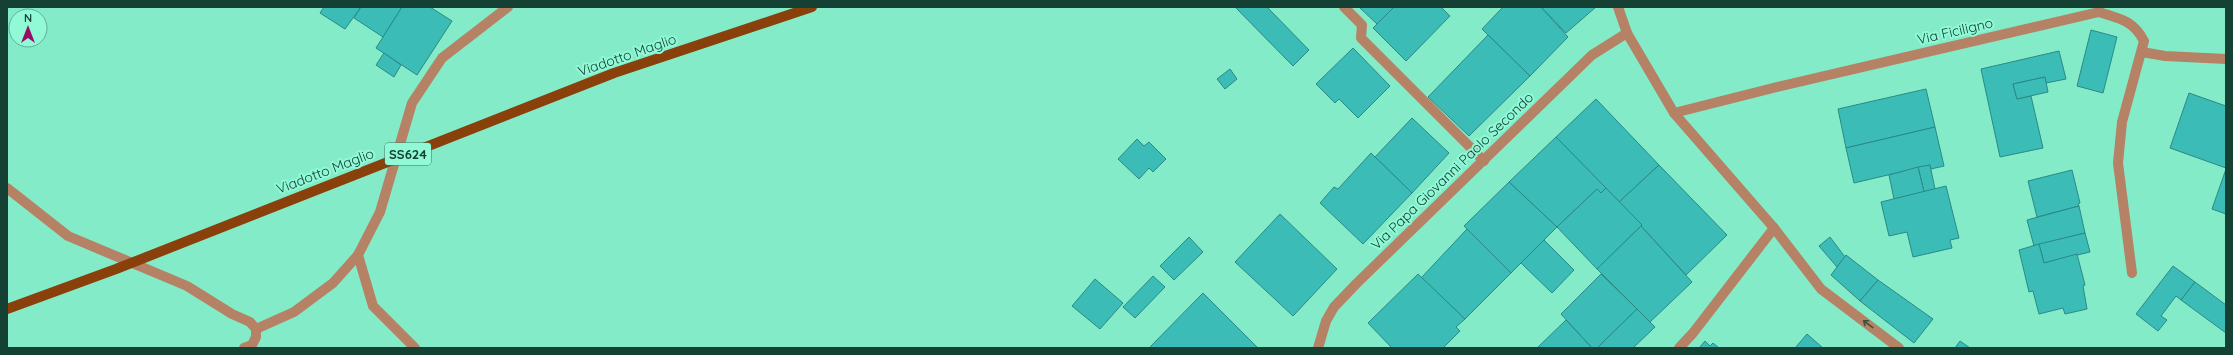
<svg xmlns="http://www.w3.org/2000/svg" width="2233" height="355" font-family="Quicksand,sans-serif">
	<rect width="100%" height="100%" fill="#84ebc9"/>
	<!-- building -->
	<g fill="#3cbcb6" stroke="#2a8a85">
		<polygon points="324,7 361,7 345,29 320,13"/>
		<polygon points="361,7 402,7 383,37 354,18"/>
		<polygon points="402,7 430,7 452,21 417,75 376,48"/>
		<polygon points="1235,7 1267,7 1309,50 1293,66"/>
		<polygon points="1359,7 1394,7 1377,24"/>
		<polygon points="1394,7 1441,7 1450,16 1406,61 1373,28"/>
		<polygon points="1503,7 1541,7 1568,37 1530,76 1482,29"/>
		<polygon points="1541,7 1596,7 1566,33"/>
		<polygon points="2091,30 2117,37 2103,93 2077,86"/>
		<polygon points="1488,35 1530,76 1469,136 1428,97"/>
		<polygon points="1353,48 1390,86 1358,118 1339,99 1335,103 1316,84"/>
		<polygon points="2059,51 2066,79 2046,83 2045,77 2013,84 2017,99 2031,96 2043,148 2000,157 1981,69"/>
		<polygon points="384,53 401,65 394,77 376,65"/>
		<polygon points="1230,69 1237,79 1225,89 1217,79"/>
		<polygon points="2045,77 2048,92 2017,99 2013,84"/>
		<polygon points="1926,89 1935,127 1846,148 1838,109"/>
		<polygon points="2189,93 2226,106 2226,168 2170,148"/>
		<polygon points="1596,99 1659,165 1619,202 1556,137"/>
		<polygon points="1412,118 1449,153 1412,193 1375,157"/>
		<polygon points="1935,127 1944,166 1931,169 1930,165 1854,183 1846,148"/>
		<polygon points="1556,137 1606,188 1601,193 1597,189 1557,227 1509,182"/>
		<polygon points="1137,139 1144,146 1149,142 1166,159 1153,172 1149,168 1139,179 1118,159"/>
		<polygon points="1371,153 1412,193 1363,244 1320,203 1334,187 1338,189"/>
		<polygon points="1659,165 1727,235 1686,275 1619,202"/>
		<polygon points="1930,165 1935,189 1924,192 1918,167"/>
		<polygon points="1918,167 1924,192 1894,199 1889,175"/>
		<polygon points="2226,169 2226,214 2212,209"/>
		<polygon points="2072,170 2080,203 2078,204 2079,206 2037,217 2028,181"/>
		<polygon points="1509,182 1557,227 1511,273 1464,226"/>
		<polygon points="1946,186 1959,238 1950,240 1952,248 1913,257 1907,232 1889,236 1881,202"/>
		<polygon points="1606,188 1642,225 1597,269 1557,227 1597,189 1601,193"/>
		<polygon points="2079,206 2085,233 2034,246 2027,220"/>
		<polygon points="1280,214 1337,269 1293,316 1235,262"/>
		<polygon points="1641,226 1692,282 1650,322 1597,269"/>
		<polygon points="1467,229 1511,273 1465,319 1421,278"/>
		<polygon points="2085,233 2090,252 2044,263 2039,244"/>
		<polygon points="1189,237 1203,252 1174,280 1160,266"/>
		<polygon points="1830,237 1845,257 1837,267 1819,246"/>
		<polygon points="1544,240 1574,270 1552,293 1521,263"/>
		<polygon points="2039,244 2044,263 2077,254 2085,285 2083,286 2087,309 2065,314 2063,308 2039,314 2033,291 2029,292 2019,250"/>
		<polygon points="1846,255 1878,280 1860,301 1831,275"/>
		<polygon points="2173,266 2195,282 2181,300 2176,296 2161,316 2167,320 2158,331 2136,314"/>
		<polygon points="1418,274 1465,319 1456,327 1460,331 1443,348 1392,348 1368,323"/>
		<polygon points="1601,274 1637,309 1597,348 1592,348 1561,314"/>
		<polygon points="1153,276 1165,287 1135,318 1123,307"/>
		<polygon points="1095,279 1123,303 1100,329 1072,306"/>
		<polygon points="1878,280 1933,319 1914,343 1860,301"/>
		<polygon points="2195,282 2226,305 2226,333 2181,300"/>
		<polygon points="1203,293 1258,348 1149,348"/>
		<polygon points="1637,309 1655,327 1633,348 1597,348"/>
		<polygon points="1566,320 1592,348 1537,348"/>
		<polygon points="1807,334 1823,348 1795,348"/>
		<polygon points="1705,341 1710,346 1713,343 1719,348 1699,348"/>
		<polygon points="1960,341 1970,348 1955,348"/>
	</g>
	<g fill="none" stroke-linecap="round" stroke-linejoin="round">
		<!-- minor -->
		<g stroke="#b68265" stroke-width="10">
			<polyline points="1344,7 1362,25 1361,38 1484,161"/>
			<polyline points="1618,7 1627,33 1674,113 1774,228 1821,289 1899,348"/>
			<polyline points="2142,52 2165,56 2226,59"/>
			<path d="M1674,113L1777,87L2099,12C2120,19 2133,20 2144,41L2122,122L2118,163L2132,273"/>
			<polyline points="7,188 68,236 187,286 232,314 250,322 256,329 256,337 252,345 244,348"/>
			<polyline points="358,255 373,306 415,348"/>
			<polyline points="256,329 294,312 333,283 358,255 380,212 412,103 442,58 508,7"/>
			<polyline points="1318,348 1326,321 1334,307 1357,283 1592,55 1627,33"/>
			<polyline points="1679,348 1693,333 1774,228"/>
		</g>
		<!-- major-bridge -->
		<polyline stroke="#89400a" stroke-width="10" points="7,309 116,269 614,73 812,7"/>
	</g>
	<!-- one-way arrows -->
	<defs><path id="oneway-shaft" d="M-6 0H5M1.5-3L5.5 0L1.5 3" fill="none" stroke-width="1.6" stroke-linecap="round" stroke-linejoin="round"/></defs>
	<use stroke="#3d5140" href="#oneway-shaft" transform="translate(1868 324) rotate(-143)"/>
	<g text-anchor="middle" stroke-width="4" stroke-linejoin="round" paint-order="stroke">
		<!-- shield labels -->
		<rect fill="#91f9d6" stroke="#3a7865" stroke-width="1" x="385" y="143" width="46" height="22" rx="3"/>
		<g font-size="13" font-weight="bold" fill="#154134">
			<text x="408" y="159">SS624</text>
		</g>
		<!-- street labels -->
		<g font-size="14" fill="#154134" stroke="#91f9d6">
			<text transform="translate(1955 31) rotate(-13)" y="5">Via Ficiligno</text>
			<text transform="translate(627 55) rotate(-19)" y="5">Viadotto Maglio</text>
			<text transform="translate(325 171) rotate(-21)" y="5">Viadotto Maglio</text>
			<text transform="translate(1452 171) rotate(-44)" y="5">Via Papa Giovanni Paolo Secondo</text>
		</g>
	</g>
	<!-- border -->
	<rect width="2233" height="355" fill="none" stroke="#154134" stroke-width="16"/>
	<!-- north arrow -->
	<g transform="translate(28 28)"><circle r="19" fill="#91f9d6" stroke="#5faf95"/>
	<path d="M0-3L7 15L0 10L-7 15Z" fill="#970d63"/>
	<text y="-6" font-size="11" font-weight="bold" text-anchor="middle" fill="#154134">N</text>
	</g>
</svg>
